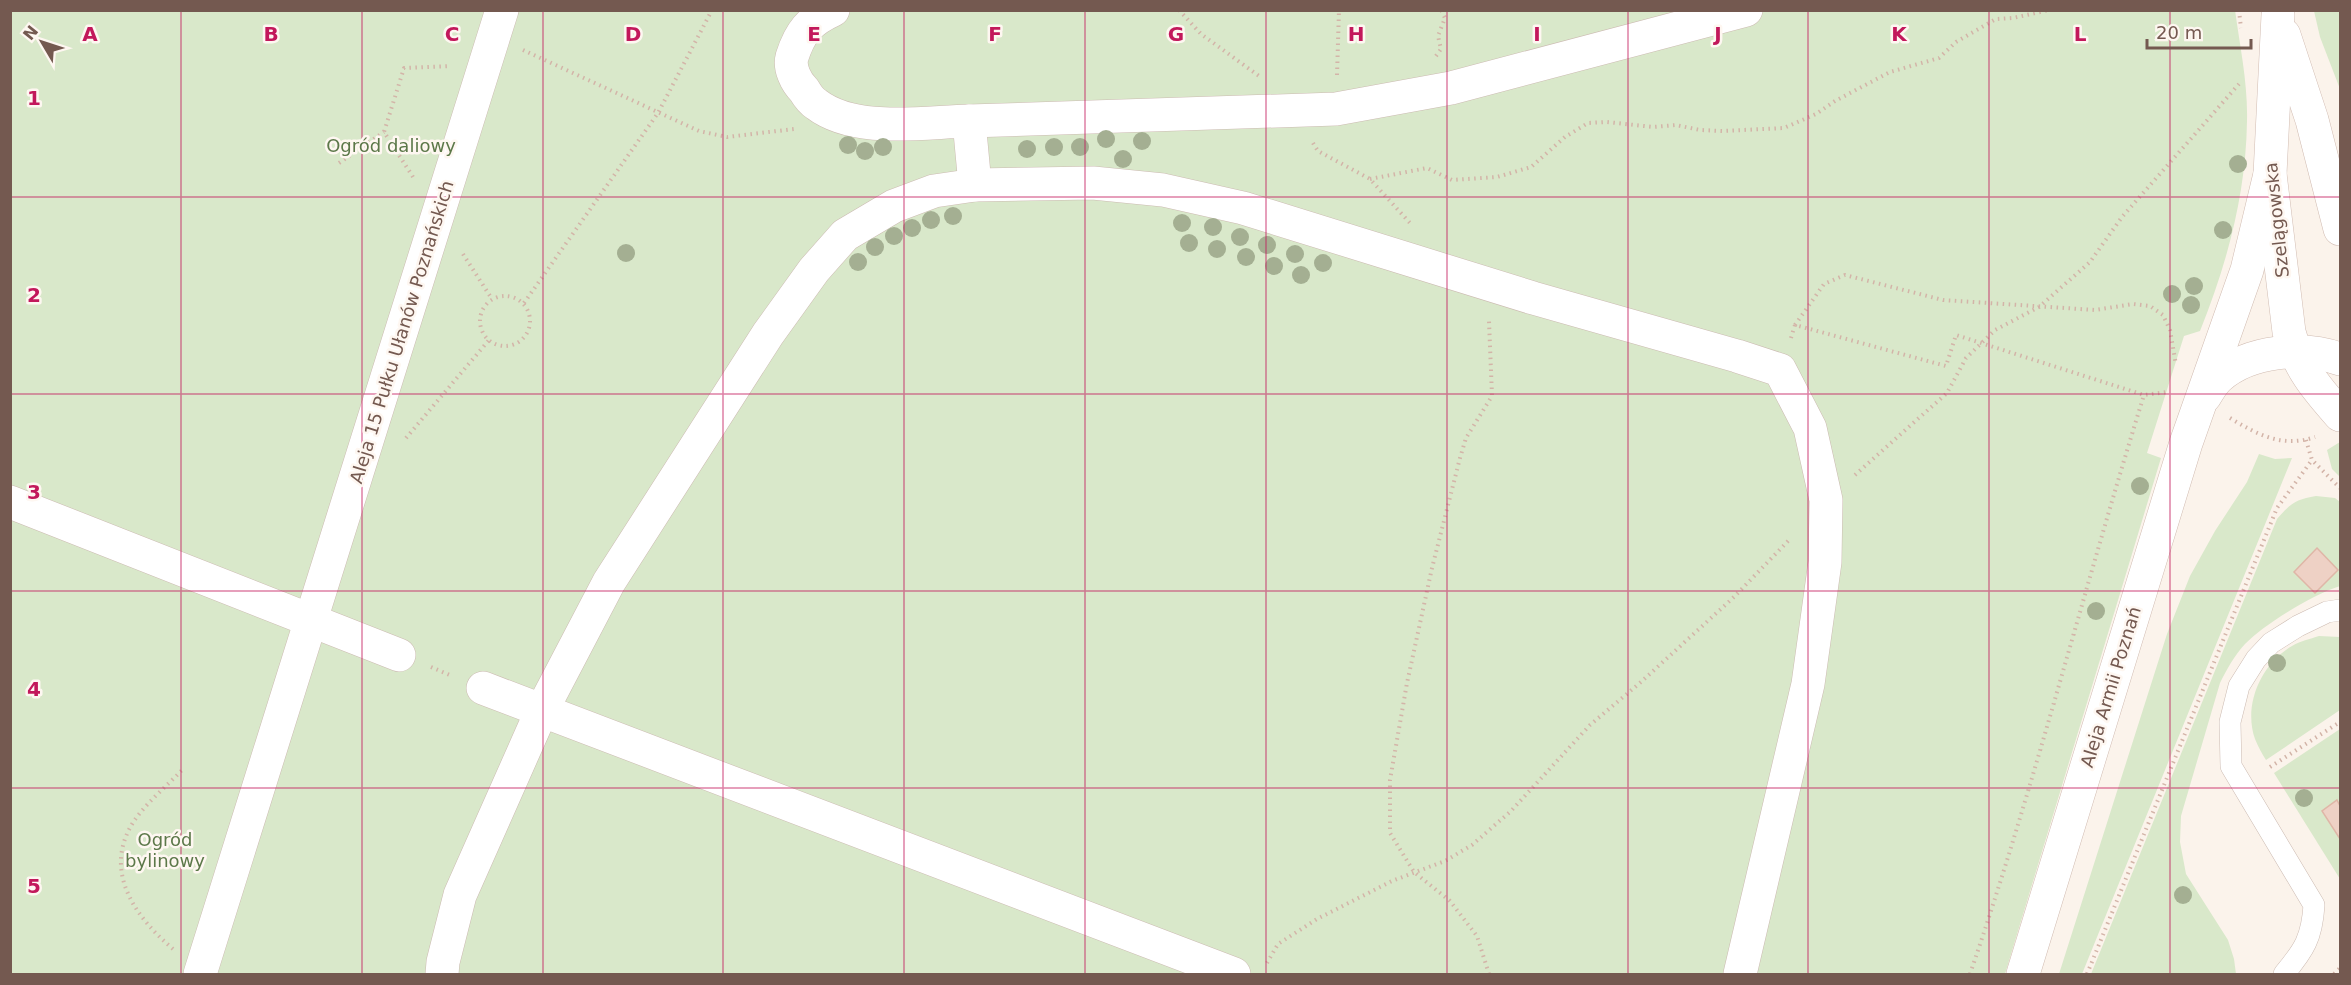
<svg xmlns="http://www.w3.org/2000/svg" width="2351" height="985" font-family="'DejaVu Sans',sans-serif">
	<rect width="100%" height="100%" fill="#fbf3eb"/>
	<!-- green -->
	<g fill="#d9e8ca">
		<path d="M2235,10C2240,47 2248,84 2247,121C2246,194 2227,264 2200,331L2184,336L2147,453L2161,458L2005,974H11L10,11Z"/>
		<polygon points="2314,11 2340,11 2340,89 2320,37"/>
		<polygon points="2340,442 2340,477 2332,469 2327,450"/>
		<polygon points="2259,454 2275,459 2292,458 2082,974 2059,974 2167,634 2190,576 2215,531 2247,482"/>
		<path d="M2316,496L2335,498L2340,502V586C2314,594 2264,624 2245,644C2234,656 2227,669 2220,683L2181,816L2180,842L2186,874L2228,940L2234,959L2236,974H2091L2277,519C2290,504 2296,499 2316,496Z"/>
		<path d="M2319,636L2340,637V710L2266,760C2262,754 2258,746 2255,739C2243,705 2261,664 2292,646C2300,641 2310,639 2319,636Z"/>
		<polygon points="2340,729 2340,879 2274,773"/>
	</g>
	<!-- building -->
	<g fill="#eed1c5" stroke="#dfb6a7" stroke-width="1.5">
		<polygon points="2317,548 2338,570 2315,593 2294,572"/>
		<polygon points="2337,800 2340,806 2340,839 2322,811"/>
	</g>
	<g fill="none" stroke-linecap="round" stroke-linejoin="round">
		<!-- lane casing -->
		<g stroke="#ccbbb2" stroke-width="22">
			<path id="lane" d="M2284,974C2304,950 2312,938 2314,905L2231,766L2230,722L2239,686L2256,659L2271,643L2298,626L2327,612L2340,610"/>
		</g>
		<!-- street casing -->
		<g stroke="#ccbbb2" stroke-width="34">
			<g id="street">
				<path d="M833,10C809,21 800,32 792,57C789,68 796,82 804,90C807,95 811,101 816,104C855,134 923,122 969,121L975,185L1093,183L1163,190L1243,208L1533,298L1737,356L1780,370L1810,428L1826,500L1825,562L1808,684L1740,974"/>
				<polyline points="969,121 1336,109 1451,88 1746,10"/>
				<polyline points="10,502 399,655"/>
				<polyline points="483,688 1234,974"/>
				<polyline points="200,974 502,10"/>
				<polyline points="442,974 443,962 460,895 542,710 609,582 768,334 814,270 845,235 894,206 934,191 975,185"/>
			</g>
		</g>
		<!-- secondary casing -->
		<g stroke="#d1bcb2" stroke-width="34">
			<g id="secondary">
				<path d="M2278,15L2270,174L2289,332C2298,367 2317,389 2340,415"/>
				<polyline points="2284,35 2312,120 2340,229"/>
				<path d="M2205,396C2209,390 2213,382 2219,377C2250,350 2303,346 2340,359"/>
				<polyline points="2023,974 2186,443 2247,270 2270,174"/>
			</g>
		</g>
		<!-- path -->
		<g stroke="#d3b4a8" stroke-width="4" stroke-dasharray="1.5 4.5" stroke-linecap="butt">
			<polyline points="1179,10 1201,34 1259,76"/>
			<polyline points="2239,10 2241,28"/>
			<polyline points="523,50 699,131 727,137 794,129"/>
			<polyline points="1436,56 1441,49 1438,36 1445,18 1441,10"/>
			<polyline points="1337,75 1339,10"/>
			<polyline points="1313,143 1318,151 1370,179 1410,223"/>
			<polyline points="339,163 384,132"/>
			<polyline points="413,177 384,132 404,68 450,66"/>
			<polyline points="1370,179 1427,168 1452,180 1497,177 1531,167 1565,137 1588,123 1607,122 1653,127 1676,125 1700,130 1723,131 1784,128 1816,114 1835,101 1890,72 1939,58 1956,42 1996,19 2013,18 2049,10"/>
			<polyline points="463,254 492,299"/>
			<circle cx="505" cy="321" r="25"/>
			<polyline points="524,303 658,113 712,10"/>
			<polyline points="1795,325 1824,284 1845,275 1943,300 2095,310 2133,304 2150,306 2163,315 2170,330 2176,365"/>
			<polyline points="1791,338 1795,325 1946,366 1956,335 2144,395 2167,392"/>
			<path d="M2230,418C2258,435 2283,448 2315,437"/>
			<polyline points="406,438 489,340"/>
			<polyline points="2306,440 2312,460 2340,488"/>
			<polyline points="1855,475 1947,393 1966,358 1995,330 2039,307 2090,262 2122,217 2239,84"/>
			<polyline points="431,667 452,676"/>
			<polyline points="2270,767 2340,722"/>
			<path d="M173,949C134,916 102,870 134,821C147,802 167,786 182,770"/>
			<polyline points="1267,963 1278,944 1317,919 1392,881 1445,861 1472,845 1511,811 1590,725 1641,682 1734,597 1790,539"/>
			<polyline points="1489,974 1477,936 1450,901 1414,872 1390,833 1390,780 1407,683 1432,568 1460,458 1466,438 1492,396 1489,321"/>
			<path d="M1970,974C2035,784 2084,588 2144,395"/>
			<polyline points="2087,974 2277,508 2312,460"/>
			<polyline points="2334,974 2340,968"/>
		</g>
		<!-- lane -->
		<use href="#lane" stroke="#fff" stroke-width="21"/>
		<!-- street -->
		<use href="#street" stroke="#fff" stroke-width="33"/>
		<!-- secondary -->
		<use href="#secondary" stroke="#fff" stroke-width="33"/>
	</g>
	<!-- trees -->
	<g fill="#a4af92">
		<circle cx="1106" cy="139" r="9"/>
		<circle cx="1142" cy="141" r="9"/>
		<circle cx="848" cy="145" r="9"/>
		<circle cx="883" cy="147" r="9"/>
		<circle cx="1054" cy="147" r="9"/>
		<circle cx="1080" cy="147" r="9"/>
		<circle cx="1027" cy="149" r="9"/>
		<circle cx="865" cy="151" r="9"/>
		<circle cx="1123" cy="159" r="9"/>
		<circle cx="2238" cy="164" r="9"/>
		<circle cx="953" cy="216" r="9"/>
		<circle cx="931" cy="220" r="9"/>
		<circle cx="1182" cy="223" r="9"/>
		<circle cx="1213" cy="227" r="9"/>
		<circle cx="912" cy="228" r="9"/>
		<circle cx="2223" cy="230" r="9"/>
		<circle cx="894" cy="236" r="9"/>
		<circle cx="1240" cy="237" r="9"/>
		<circle cx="1189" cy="243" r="9"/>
		<circle cx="1267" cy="245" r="9"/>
		<circle cx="875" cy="247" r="9"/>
		<circle cx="1217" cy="249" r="9"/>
		<circle cx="626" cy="253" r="9"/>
		<circle cx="1295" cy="254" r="9"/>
		<circle cx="1246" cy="257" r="9"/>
		<circle cx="858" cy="262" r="9"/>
		<circle cx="1323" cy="263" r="9"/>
		<circle cx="1274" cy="266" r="9"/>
		<circle cx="1301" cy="275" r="9"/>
		<circle cx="2194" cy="286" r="9"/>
		<circle cx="2172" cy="294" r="9"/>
		<circle cx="2191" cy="305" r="9"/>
		<circle cx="2140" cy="486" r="9"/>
		<circle cx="2096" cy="611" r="9"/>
		<circle cx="2277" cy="663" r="9"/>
		<circle cx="2304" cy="798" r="9"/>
		<circle cx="2183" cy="895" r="9"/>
	</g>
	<!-- grid -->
	<path fill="none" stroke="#c2185b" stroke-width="1.5" stroke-opacity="0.55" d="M181,10V974M362,10V974M543,10V974M723,10V974M904,10V974M1085,10V974M1266,10V974M1447,10V974M1628,10V974M1808,10V974M1989,10V974M2170,10V974M10,197H2340M10,394H2340M10,591H2340M10,788H2340"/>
	<g text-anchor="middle" stroke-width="5" stroke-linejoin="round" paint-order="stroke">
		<!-- park labels -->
		<g font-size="18" fill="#5c7849" stroke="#fef7f1">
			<text x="391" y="152">Ogród daliowy</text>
			<text x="165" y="846">Ogród<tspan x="165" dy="21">bylinowy</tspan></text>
		</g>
		<!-- street labels -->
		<g font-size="18" fill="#745950" stroke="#fef7f1">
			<text transform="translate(2277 220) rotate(-96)" y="6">Szelągowska</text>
			<text transform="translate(402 332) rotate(-73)" y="6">Aleja 15 Pułku Ułanów Poznańskich</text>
			<text transform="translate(2111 687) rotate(-73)" y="6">Aleja Armii Poznań</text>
		</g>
	</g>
	<g font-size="20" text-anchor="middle" font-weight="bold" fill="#c2185b" stroke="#fef7f1" stroke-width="5" stroke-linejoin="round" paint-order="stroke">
		<text x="90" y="41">A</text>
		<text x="271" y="41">B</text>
		<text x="452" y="41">C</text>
		<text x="633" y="41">D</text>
		<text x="814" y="41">E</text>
		<text x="995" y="41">F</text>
		<text x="1176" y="41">G</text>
		<text x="1356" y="41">H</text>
		<text x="1537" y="41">I</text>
		<text x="1718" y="41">J</text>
		<text x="1899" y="41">K</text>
		<text x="2080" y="41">L</text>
		<text x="34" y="105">1</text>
		<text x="34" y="302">2</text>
		<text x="34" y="499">3</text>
		<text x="34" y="696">4</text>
		<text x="34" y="893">5</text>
	</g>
	<!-- border -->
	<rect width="2351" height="985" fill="none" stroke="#745950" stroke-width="24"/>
	<!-- north arrow -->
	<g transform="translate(42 42) rotate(309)" stroke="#fef7f1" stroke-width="4.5" paint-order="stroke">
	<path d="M0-4.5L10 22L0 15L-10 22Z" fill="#745950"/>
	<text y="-9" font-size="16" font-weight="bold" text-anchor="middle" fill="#745950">N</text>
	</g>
	<!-- scale -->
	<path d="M2147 39v9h104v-9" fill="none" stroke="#745950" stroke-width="3"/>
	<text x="2156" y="39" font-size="18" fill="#745950" stroke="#fef7f1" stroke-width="4.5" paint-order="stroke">20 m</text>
</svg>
